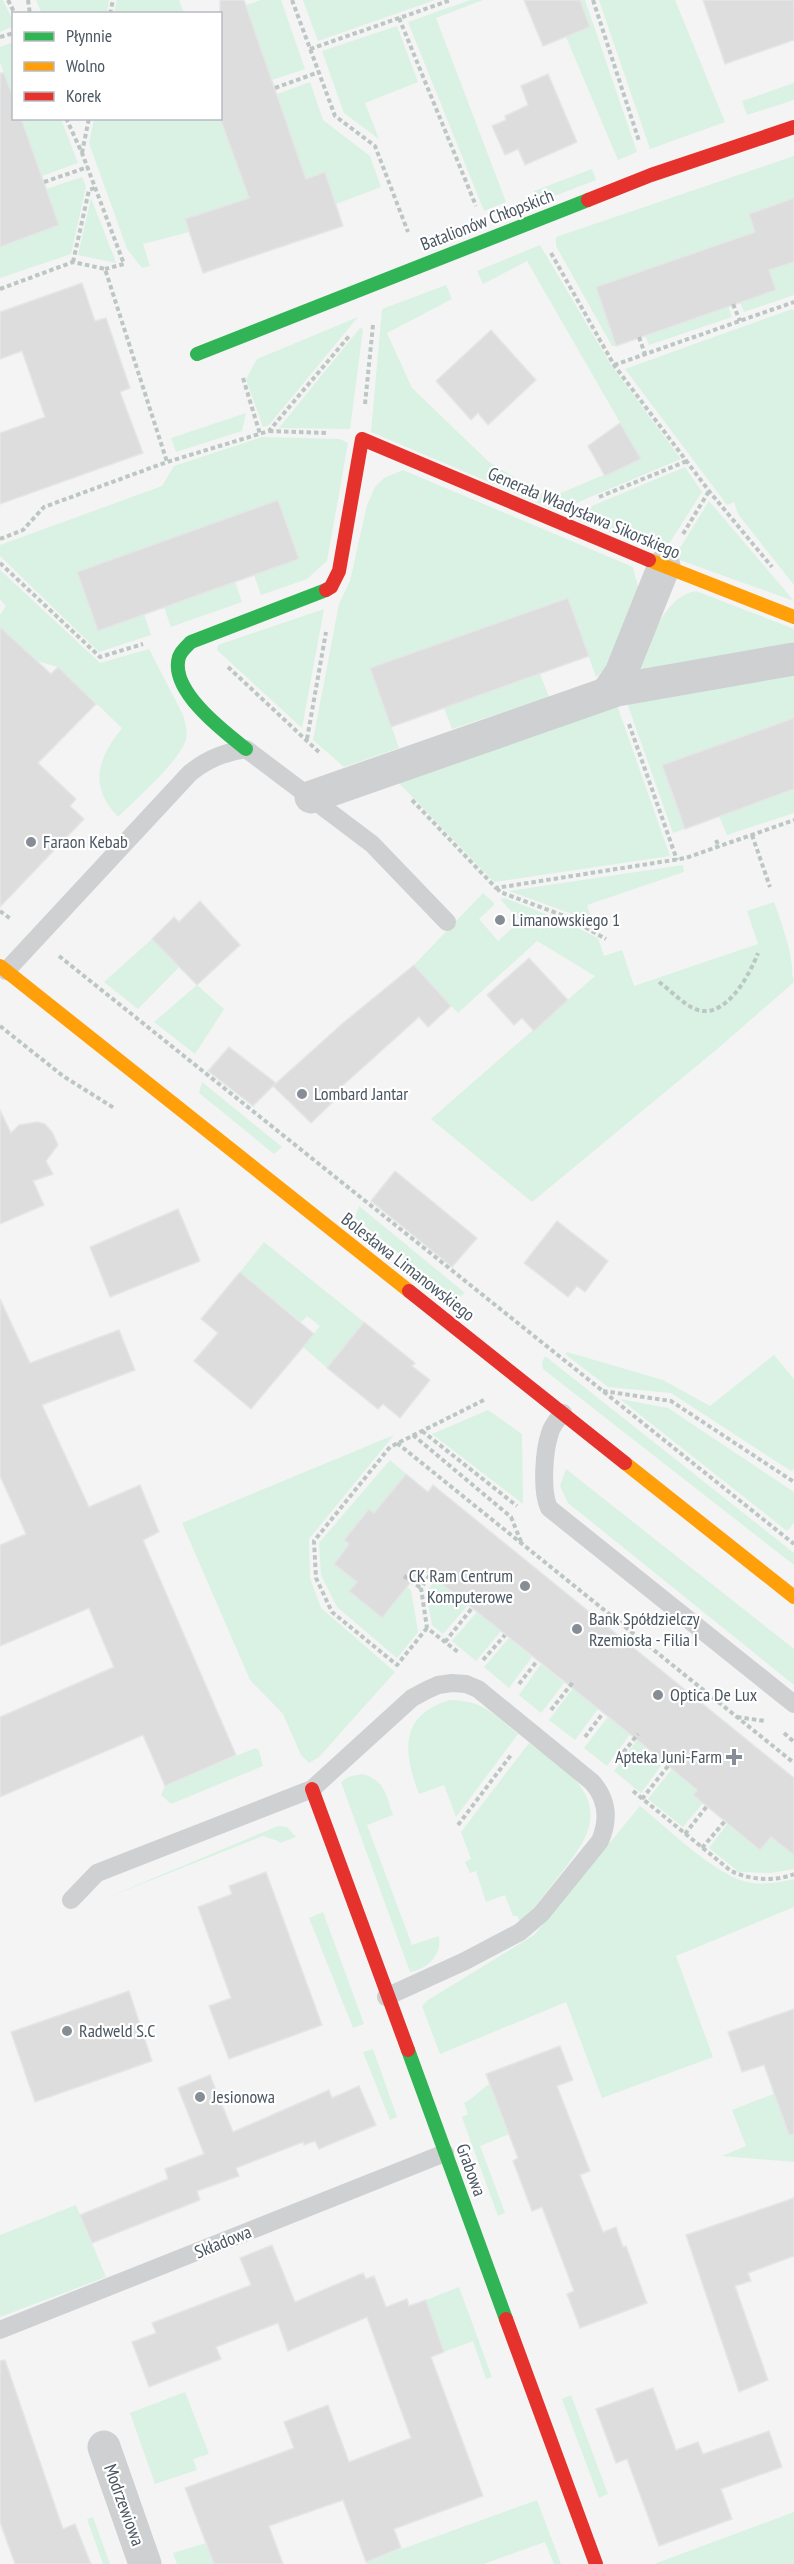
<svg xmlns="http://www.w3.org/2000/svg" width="794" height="2564" font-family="'PT Sans Narrow',sans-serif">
	<rect width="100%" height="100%" fill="#f4f4f4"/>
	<!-- green -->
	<g fill="#d9f2e3">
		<polygon points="0,0 3,0 13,21 14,26 0,32"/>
		<polygon points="36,0 109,0 107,13 42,14"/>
		<polygon points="117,0 179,0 184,13 114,13"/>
		<polygon points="261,0 281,0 305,69 272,80 246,5"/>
		<polygon points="303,0 435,0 318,41"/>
		<polygon points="470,0 483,0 436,18 506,202 484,211 408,22"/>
		<polygon points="580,0 585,0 637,152 618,160 566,37 590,27"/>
		<polygon points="599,0 675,0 725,122 650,149"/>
		<polygon points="397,26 418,82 365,103 379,139 344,113 322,51"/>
		<polygon points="13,42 13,99 0,62 0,47"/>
		<polygon points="310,82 323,120 370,156 381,187 336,204 325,172 186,219 189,232 143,244 150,266 142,268 127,249 89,143 94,119 220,118 232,150 289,130 277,94"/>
		<polygon points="794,83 794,100 747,115 742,101"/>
		<polygon points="23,118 61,119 78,163 42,176 21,119"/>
		<polygon points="794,156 794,198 749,214 755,232 596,287 616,346 612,346 556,246 556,237"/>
		<polygon points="592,169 596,180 539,202 534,191"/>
		<polygon points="82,177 86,186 71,254 0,278 0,243 2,246 59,225 46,189"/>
		<polygon points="91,198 114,257 116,263 78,255"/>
		<polygon points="540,245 611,365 681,459 557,511 371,432 382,309 446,285 452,299 387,333 412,388 489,462 549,498 641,459 527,261 483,284 477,271"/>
		<polygon points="794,262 794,295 744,312 740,302 775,289 769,270"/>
		<polygon points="728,306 732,317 649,345 645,335"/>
		<polygon points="792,309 794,311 794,585 738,514 734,502 727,505 625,369"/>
		<polygon points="358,317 269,425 263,427 246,379 257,359"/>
		<polygon points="360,328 363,329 350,429 279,428"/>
		<polygon points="246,413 242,431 176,452 171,438"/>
		<polygon points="262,437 340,439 348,443 327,561 307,579 261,595 254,575 299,558 278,500 78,572 144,614 151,635 99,652 0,556 0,545 162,486 174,466"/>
		<polygon points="685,467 702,492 663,553 568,516"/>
		<polygon points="403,470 633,567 639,591 604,670 596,677 568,598 371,668 399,748 344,767 313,740 339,604 350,581 367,505 375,487 384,478"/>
		<polygon points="709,501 794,601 674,558"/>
		<path d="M0,570L100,663L149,649L183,715C185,723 188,730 186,739C182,759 134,801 118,817C88,785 98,759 122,728L58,667L37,661L0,627V615L6,606L0,599Z"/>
		<polygon points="235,582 242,602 171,627 164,607"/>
		<path d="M696,591L794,629V644L642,670L640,666C653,638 663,597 696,591Z"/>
		<polygon points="324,609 302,728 217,650 218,645"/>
		<polygon points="794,672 794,718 662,765 685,829 673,833 626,700"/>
		<polygon points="540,674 549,697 452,729 444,708"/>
		<polygon points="617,705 670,856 494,882 398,782"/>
		<polygon points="794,789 794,813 727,835 719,816"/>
		<polygon points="683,865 684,872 587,905 593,925 575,915 509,891"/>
		<path d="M483,893L495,904L479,919L498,941L520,921L500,899L505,898L563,921L598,938L604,956L622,950L634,986L758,944L747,911L774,902C780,918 794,958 792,973L794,982L716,1050L532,1202L431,1119L595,976L537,941L458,1013L414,965Z"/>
		<polygon points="152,939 179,967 138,1009 104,982"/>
		<polygon points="197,985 224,1009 195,1054 154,1022"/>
		<polygon points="202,1082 282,1147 274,1154 199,1093"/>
		<polygon points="359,1206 465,1293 456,1299 355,1218"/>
		<polygon points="264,1242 364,1322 327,1368 303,1347 320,1326 307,1316 301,1322 240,1272"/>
		<polygon points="567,1352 663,1380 710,1406 774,1355 794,1379 794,1469 791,1471 671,1393 608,1387 565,1354"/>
		<polygon points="545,1356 794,1553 794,1565 543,1369 542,1362"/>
		<polygon points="620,1399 668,1408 794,1492 794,1523 787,1531"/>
		<polygon points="488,1410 522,1434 523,1504 432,1434"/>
		<polygon points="394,1435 309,1539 310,1578 321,1608 395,1672 319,1757 309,1763 301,1755 283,1714 250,1680 182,1523"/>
		<polygon points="390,1460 406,1474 374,1513 368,1510 344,1540 349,1544 334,1563 357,1582 350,1592 382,1617 407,1587 411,1590 418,1632 397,1658 337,1607 321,1575 319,1543"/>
		<polygon points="566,1469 794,1649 794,1685 568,1503 560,1486"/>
		<polygon points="441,1574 468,1605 443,1634 432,1625 426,1592"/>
		<polygon points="477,1612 501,1631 476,1661 452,1641"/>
		<polygon points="509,1638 532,1657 509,1688 484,1667"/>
		<polygon points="541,1664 564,1683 541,1713 519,1695"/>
		<polygon points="576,1684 579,1693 598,1709 575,1740 549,1720"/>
		<path d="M450,1700C484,1701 492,1713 518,1734L456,1817L444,1785L419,1794C403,1752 399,1715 450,1700Z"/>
		<polygon points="608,1717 621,1727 633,1730 607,1766 584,1748"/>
		<polygon points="640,1736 644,1740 641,1744 663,1763 641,1793 614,1771"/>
		<path d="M529,1743C546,1756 570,1770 582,1789C603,1820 581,1847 562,1872C550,1887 539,1902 527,1916L520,1922L517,1916H513L505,1895L486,1902L476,1871L470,1873L465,1862L471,1859L461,1832Z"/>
		<polygon points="255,1748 259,1750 263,1766 171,1804 161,1795 165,1786"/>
		<polygon points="672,1769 683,1778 687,1774 700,1785 693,1795 703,1803 683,1827 648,1799"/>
		<path d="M362,1774C385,1780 386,1795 393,1815L367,1825L412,1945L439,1936C442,1955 428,1969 410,1972L341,1782L348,1777Z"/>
		<path d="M640,1806C669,1829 717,1878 752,1883C766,1885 780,1882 794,1879V1907L676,1956L713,2057L602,2098L566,2002L440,2054L422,2006L428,2000L534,1935Z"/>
		<polygon points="728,1823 760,1850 771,1837 791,1852 794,1849 794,1869 771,1873 739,1872 709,1848"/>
		<polygon points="278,1826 287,1827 296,1837 280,1843 278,1841 263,1836 106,1898"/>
		<polygon points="323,1912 364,2024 353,2028 309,1918"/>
		<polygon points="373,2049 397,2117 390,2120 363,2052"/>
		<path d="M490,2084L509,2134L480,2146L505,2213L498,2216L462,2117L468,2114L464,2103C475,2098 480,2089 490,2084Z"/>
		<polygon points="794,2086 794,2162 722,2156 746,2146 732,2110"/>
		<polygon points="76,2205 106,2277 0,2317 0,2235"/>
		<polygon points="459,2287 492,2377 486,2379 473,2341 444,2352 426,2300"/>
		<polygon points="185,2392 209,2454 193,2459 197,2470 155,2484 130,2413"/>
		<polygon points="571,2395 608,2494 599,2498 562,2399"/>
		<polygon points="537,2500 561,2564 554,2564 545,2542 484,2564 367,2564 366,2562"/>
		<polygon points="794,2512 794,2564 654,2564"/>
		<polygon points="93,2517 110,2564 103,2564 87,2519"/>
		<polygon points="206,2543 214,2564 177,2564 173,2553"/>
	</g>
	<!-- building -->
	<g fill="#ddddde" stroke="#e5e6e7" stroke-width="1.5">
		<polygon points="220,0 244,0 306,179 325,172 343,226 203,273 185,219 249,198 220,118"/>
		<polygon points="524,0 580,0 590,27 543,46"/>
		<polygon points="703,0 794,0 794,40 725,64"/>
		<polygon points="0,73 4,73 14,99 14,118 21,118 59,225 0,247"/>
		<polygon points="548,74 577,142 525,165 518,149 505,155 492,126 506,120 505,116 528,105 521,86"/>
		<polygon points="794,198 794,262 769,270 776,290 616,346 596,287 755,232 749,214"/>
		<polygon points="82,283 95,321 106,318 130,388 120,392 143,453 0,504 0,433 45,417 22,351 0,359 0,312"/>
		<polygon points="491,330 536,380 488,425 478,413 471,420 436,381"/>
		<polygon points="620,423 641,459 605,476 588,446"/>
		<polygon points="278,500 299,559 98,631 77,572"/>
		<polygon points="568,598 589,656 391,727 370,668"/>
		<polygon points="0,627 51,674 58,667 96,704 38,763 76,799 70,806 84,819 0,907"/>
		<polygon points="794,718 794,789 685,829 662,765"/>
		<polygon points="200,901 240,945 197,985 152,939 174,917 179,922"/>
		<polygon points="529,958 568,1000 534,1031 522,1018 514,1025 487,995"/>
		<polygon points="414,965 451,1006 428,1027 419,1017 330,1097 334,1101 311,1123 273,1086 253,1106 208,1071 229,1047 276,1083 274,1085 343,1023"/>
		<polygon points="0,1110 11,1133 19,1125 37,1122 45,1124 52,1132 58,1145 46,1161 53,1174 33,1181 44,1205 0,1224"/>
		<polygon points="395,1171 477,1238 452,1267 371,1201"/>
		<polygon points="178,1209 200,1261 110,1297 90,1247"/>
		<polygon points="557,1221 608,1261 585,1292 577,1286 568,1297 524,1263"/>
		<polygon points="240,1272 314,1334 251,1409 194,1361 218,1333 201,1319"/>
		<polygon points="0,1299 30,1363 119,1330 135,1370 42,1405 89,1507 140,1485 159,1532 143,1540 236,1755 165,1786 143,1735 0,1797 0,1717 114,1667 89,1608 0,1646 0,1545 26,1534 0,1476"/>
		<polygon points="364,1322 415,1363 412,1366 430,1380 400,1418 383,1404 378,1409 327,1368"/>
		<polygon points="406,1474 428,1492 433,1485 794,1778 794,1855 771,1837 760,1850 693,1795 697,1790 641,1743 422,1568 382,1618 349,1591 357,1582 334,1564 349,1544 344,1540 369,1509 374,1513"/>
		<polygon points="266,1872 322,2025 229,2059 209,2006 231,1998 198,1907 232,1894 229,1886"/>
		<polygon points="129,1991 152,2061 35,2102 11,2032"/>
		<polygon points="794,2009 794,2134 789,2135 764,2065 742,2072 728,2032"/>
		<polygon points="560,2046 573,2080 557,2086 590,2171 580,2175 603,2232 616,2227 623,2247 626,2246 647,2303 580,2328 567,2294 574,2291 542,2207 532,2211 513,2161 518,2158 486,2074"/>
		<polygon points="210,2075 233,2132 329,2090 332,2098 359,2086 376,2125 319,2149 315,2141 304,2145 303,2142 236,2168 239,2176 197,2191 200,2200 92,2243 80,2215 168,2179 165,2169 204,2154 178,2088"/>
		<polygon points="794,2198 794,2256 748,2273 751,2281 735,2286 768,2380 739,2392 686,2235"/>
		<polygon points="272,2245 295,2302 363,2273 366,2279 374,2276 386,2307 407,2299 409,2306 426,2300 444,2352 431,2357 483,2496 394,2529 401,2548 366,2562 343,2500 269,2526 283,2564 214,2564 185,2488 294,2448 284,2422 328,2405 349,2462 411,2438 367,2317 288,2351 278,2323 216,2347 221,2359 149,2387 132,2342 156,2333 152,2323 251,2285 240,2258"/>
		<polygon points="5,2360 63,2529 75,2524 91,2564 15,2564 0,2522 0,2361"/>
		<polygon points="653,2388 676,2450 698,2442 703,2454 769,2431 782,2467 721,2489 732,2519 659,2546 627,2459 616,2463 596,2409"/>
	</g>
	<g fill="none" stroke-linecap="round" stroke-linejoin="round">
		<!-- path -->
		<g stroke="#bcc7c4" stroke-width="4" stroke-dasharray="4.5 3" stroke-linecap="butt">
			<polyline points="8,0 15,14"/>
			<polyline points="28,0 30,14"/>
			<polyline points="292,0 335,116 375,146 408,232"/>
			<polyline points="593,0 639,141"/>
			<polyline points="110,14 113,0"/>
			<polyline points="399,18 476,206"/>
			<polyline points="0,37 14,33"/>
			<polyline points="310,49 451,0"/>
			<polyline points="275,88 319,72"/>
			<polyline points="66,118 82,153 124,264 105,269"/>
			<polyline points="82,153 89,118"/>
			<polyline points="44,182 88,167"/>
			<polyline points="551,253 614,365 709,491 772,567"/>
			<polyline points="73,262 89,190 95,188"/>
			<polyline points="0,289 73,262 105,269 167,462"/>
			<polyline points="733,304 740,321"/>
			<polyline points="639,337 645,354"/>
			<polyline points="614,365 794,302"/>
			<polyline points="243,378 260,434"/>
			<polyline points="365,404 373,325"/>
			<polyline points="269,431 327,433"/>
			<polyline points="599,497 687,461"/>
			<polyline points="683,534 709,491"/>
			<polyline points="0,539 23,530 44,507 167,462 269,431 350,335"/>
			<polyline points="0,563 100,657 143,644"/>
			<polyline points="228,667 321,754"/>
			<polyline points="629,724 677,860"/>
			<polyline points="307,739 326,632"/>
			<polyline points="412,800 496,888 686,858 794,820"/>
			<polyline points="752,835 770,887"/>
			<polyline points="716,840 719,847"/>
			<polyline points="497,888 500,892 567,917 606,939"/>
			<polyline points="0,911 12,920"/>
			<polyline points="59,956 794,1544"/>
			<path d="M659,982C670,990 681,1002 693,1008C724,1024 750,974 758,953"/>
			<polyline points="0,1026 63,1076 114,1108"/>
			<polyline points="603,1391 671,1401 794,1482"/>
			<polyline points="422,1431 517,1506"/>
			<polyline points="413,1435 511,1517 522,1544"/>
			<polyline points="397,1443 794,1763"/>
			<polyline points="434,1569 421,1588 427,1628 458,1652"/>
			<polyline points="404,1576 421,1588"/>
			<polyline points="427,1628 397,1665 332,1612 316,1578 314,1541 390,1447 486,1399"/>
			<polyline points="445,1642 472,1608"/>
			<polyline points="483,1660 505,1635"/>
			<polyline points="519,1684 537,1661"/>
			<polyline points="551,1710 573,1682"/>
			<polyline points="737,1717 765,1721"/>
			<polyline points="784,1733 794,1742"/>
			<polyline points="585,1737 603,1713"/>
			<polyline points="614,1764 638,1734"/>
			<path d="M633,1791L731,1871C750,1880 775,1882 794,1874"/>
			<polyline points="642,1799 668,1766"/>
			<polyline points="458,1825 511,1755"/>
			<polyline points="685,1834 707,1806"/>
			<polyline points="702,1848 725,1821"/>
		</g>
		<!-- lane -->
		<g stroke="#ced0d2" stroke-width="18">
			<path d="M6,971L190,773C207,759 224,752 246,749L372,844L447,922"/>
			<path d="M563,1413C558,1419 552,1425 550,1433C544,1450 541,1491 549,1508L794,1704"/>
			<path d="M71,1900L97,1873L312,1789L412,1698L427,1690L438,1685L452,1683L466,1684L478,1689L592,1782C608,1800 609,1820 600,1841L541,1914L520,1932L465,1961L386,1997"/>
			<polyline points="0,2330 445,2153"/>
		</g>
		<!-- street -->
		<g stroke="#ced0d2" stroke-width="33">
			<polyline points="608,692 621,673 664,566"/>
			<polyline points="311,797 617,690 794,659"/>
			<polyline points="104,2447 145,2564"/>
		</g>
		<!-- fast -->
		<g stroke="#30b455" stroke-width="14">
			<polyline points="197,354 588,200"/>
			<path d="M246,749C223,731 169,690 179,657C181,651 187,646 191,642L326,590"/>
			<polyline points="408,2050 506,2319"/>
		</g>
		<!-- slow -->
		<g stroke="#ff9f0a" stroke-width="14">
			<polyline points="649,560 794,617"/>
			<polyline points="0,966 409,1291"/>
			<polyline points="625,1463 794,1597"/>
		</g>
		<!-- jam -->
		<g stroke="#e5322d" stroke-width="14">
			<polyline points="588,200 651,175 794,127"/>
			<polyline points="326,590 331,587 339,571 362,439 649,560"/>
			<polyline points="409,1291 625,1463"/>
			<polyline points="312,1789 408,2050"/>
			<polyline points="506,2319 596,2564"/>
		</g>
	</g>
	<!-- markers -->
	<g fill="#868d94" stroke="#fff" stroke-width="2">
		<circle cx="31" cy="842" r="6"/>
		<circle cx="500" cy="920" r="6"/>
		<circle cx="302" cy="1094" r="6"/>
		<circle cx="525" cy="1586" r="6"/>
		<circle cx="577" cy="1629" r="6"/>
		<circle cx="658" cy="1695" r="6"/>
		<path d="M731 1748h6v6h6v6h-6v6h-6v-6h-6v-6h6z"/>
		<circle cx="67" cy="2031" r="6"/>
		<circle cx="200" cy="2097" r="6"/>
	</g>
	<g text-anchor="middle" stroke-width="4.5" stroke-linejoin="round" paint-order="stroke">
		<!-- street labels -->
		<g font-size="18" fill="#4a5661" stroke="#fff">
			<text transform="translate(487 220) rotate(-21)" y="6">Batalionów Chłopskich</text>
			<text transform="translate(584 513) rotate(23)" y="6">Generała Władysława Sikorskiego</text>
			<text transform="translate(408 1267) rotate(38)" y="6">Bolesława Limanowskiego</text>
			<text transform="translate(471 2170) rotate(70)" y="6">Grabowa</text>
			<text transform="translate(223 2242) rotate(-22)" y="6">Składowa</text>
			<text transform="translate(124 2505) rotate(70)" y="6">Modrzewiowa</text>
		</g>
		<!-- poi labels -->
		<g font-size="18" fill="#4a5661" stroke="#fff" text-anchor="start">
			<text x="43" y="848">Faraon Kebab</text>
			<text x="512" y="926">Limanowskiego 1</text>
			<text x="314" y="1100">Lombard Jantar</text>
			<text x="513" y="1582" text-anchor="end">CK Ram Centrum<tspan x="513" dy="21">Komputerowe</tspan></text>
			<text x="589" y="1625">Bank Spółdzielczy<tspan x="589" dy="21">Rzemiosła - Filia I</tspan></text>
			<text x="670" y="1701">Optica De Lux</text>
			<text x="722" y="1763" text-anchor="end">Apteka Juni-Farm</text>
			<text x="79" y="2037">Radweld S.C</text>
			<text x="212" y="2103">Jesionowa</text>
		</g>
	</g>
	<!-- legend -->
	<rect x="12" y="12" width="210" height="108" fill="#ffffff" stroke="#b7bbc0" stroke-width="1.5"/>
	<rect x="24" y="32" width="30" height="9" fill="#30b455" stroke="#b7bbc0" stroke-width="1.5"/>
	<text x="66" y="42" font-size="18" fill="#4a5661">Płynnie</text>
	<rect x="24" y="62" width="30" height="9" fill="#ff9f0a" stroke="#b7bbc0" stroke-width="1.5"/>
	<text x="66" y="72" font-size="18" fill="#4a5661">Wolno</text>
	<rect x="24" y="92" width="30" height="9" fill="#e5322d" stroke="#b7bbc0" stroke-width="1.5"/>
	<text x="66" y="102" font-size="18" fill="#4a5661">Korek</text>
</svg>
